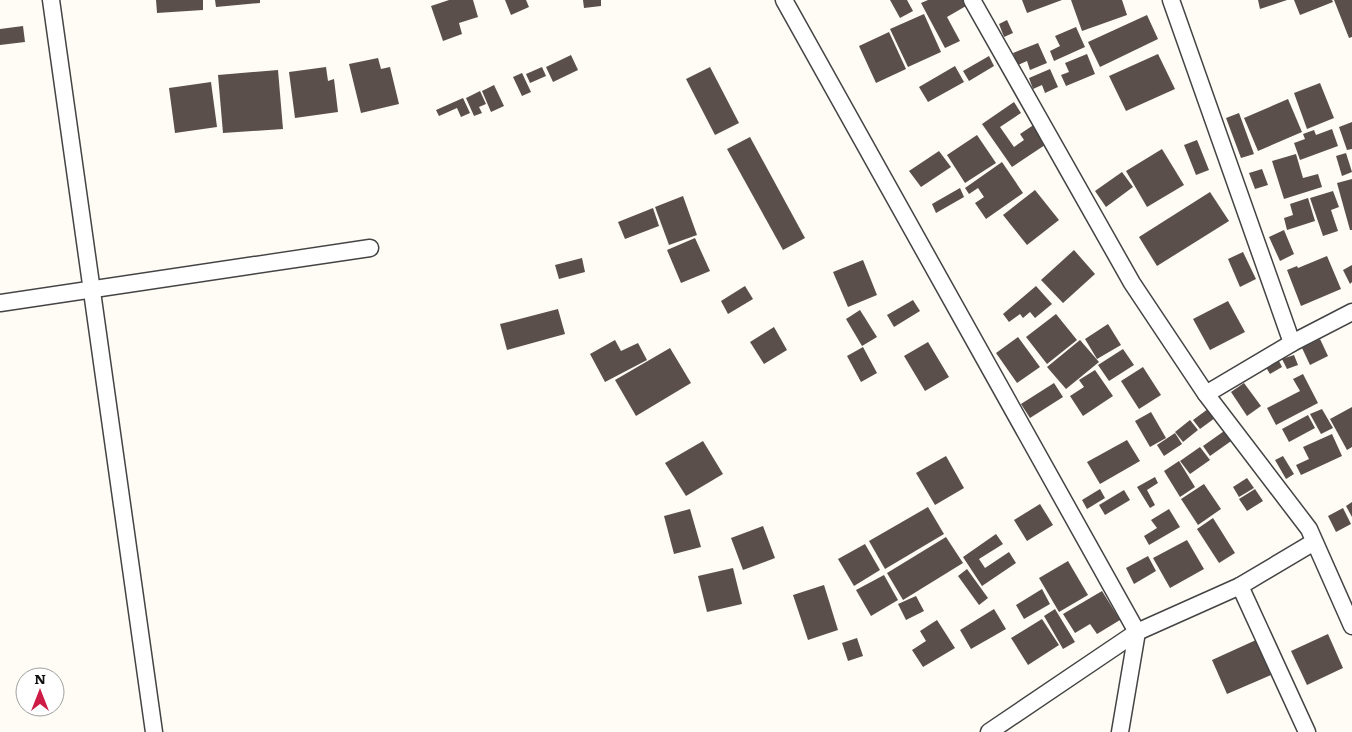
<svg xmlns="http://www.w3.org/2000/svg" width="1352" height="732" font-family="Literata,serif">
	<rect width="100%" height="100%" fill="#fffbf5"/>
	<!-- building -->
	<g fill="#5b4f4c">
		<polygon points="156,0 203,0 203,10 157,13"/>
		<polygon points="215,0 260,0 260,3 216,7"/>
		<polygon points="449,0 473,0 478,17 459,23 462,34 443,41 431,6"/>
		<polygon points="505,0 526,0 529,7 511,15"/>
		<polygon points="583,0 601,0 601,6 584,8"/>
		<polygon points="890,0 907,0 913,11 900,18"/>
		<polygon points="928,0 963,0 966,6 947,17 960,41 945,48 921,3"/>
		<polygon points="1022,0 1062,0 1027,13"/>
		<polygon points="1071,0 1122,0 1127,15 1082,31"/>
		<polygon points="1258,0 1287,0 1260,9"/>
		<polygon points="1294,0 1332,0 1333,2 1300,15"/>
		<polygon points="1334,0 1352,0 1352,37 1349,38"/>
		<polygon points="924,14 941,52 908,67 890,29"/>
		<polygon points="1147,15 1158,39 1100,67 1088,42"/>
		<polygon points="1007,20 1013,33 1004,37 999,24"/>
		<polygon points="23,26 25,42 0,45 0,29"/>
		<polygon points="1076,27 1085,47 1054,61 1050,51 1060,46 1055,36"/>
		<polygon points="889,32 906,69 876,83 859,46"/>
		<polygon points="1038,43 1047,63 1030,70 1027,61 1018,65 1013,53"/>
		<polygon points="1087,54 1095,74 1066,86 1061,75 1069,72 1065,63"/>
		<polygon points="1158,54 1175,89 1126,111 1109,76"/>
		<polygon points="571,55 578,70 553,82 546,67"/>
		<polygon points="989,56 994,66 969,81 963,71"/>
		<polygon points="378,58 381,69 390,67 399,104 361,113 349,64"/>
		<polygon points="955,66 964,82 928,102 919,87"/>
		<polygon points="326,67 328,81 334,79 338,112 295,118 289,72"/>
		<polygon points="542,67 546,76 530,83 526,74"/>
		<polygon points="710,67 739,123 715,135 686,79"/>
		<polygon points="1050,69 1058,87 1045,93 1042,85 1033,89 1029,78"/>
		<polygon points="278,70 283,129 223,133 218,75"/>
		<polygon points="522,73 531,92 522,96 513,77"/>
		<polygon points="211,82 217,127 175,133 169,88"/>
		<polygon points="1320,83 1334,118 1307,129 1294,93"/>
		<polygon points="494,85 504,106 491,112 482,91"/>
		<polygon points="480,91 486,104 479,107 482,113 474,116 466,98"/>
		<polygon points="463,98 470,113 461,117 457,108 439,116 436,110"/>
		<polygon points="1288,99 1302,132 1258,151 1244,118"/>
		<polygon points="1014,102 1021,113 1000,127 1014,147 1024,140 1020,134 1035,124 1048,143 1012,167 982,124"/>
		<polygon points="1239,113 1254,154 1241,158 1226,118"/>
		<polygon points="1352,122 1352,149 1347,150 1339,127"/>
		<polygon points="1332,129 1338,146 1300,160 1294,143 1305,139 1303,134 1314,130 1316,135"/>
		<polygon points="977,135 996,163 965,183 947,155"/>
		<polygon points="750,137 805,238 783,250 727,149"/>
		<polygon points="1197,140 1209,170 1196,175 1184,145"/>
		<polygon points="1162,149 1184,185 1147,207 1126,171"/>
		<polygon points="939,151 951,167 921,187 909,171"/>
		<polygon points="1346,153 1352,172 1342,176 1336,156"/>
		<polygon points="1296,154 1303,178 1318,174 1322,187 1284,199 1272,161"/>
		<polygon points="1002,162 1023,193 986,219 975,203 984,197 978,188 969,194 965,188"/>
		<polygon points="1262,169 1268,185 1255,189 1249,173"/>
		<polygon points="1122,172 1133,187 1106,207 1095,191"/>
		<polygon points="1352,179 1352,230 1350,230 1337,183"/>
		<polygon points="960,188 964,197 936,213 932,204"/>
		<polygon points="1035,190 1059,220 1027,245 1003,215"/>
		<polygon points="1333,191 1339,207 1331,210 1338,231 1323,236 1310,198"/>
		<polygon points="1210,192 1229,221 1157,266 1139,237"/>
		<polygon points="683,196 697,235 669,245 655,207"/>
		<polygon points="1308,198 1315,221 1287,230 1284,218 1293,215 1290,204"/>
		<polygon points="653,208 659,226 625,239 618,222"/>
		<polygon points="1284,230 1294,254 1280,261 1269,237"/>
		<polygon points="695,238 710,271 681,283 667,250"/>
		<polygon points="1074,250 1095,274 1063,303 1041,280"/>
		<polygon points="1243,252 1256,279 1240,287 1228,259"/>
		<polygon points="1327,256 1341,289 1301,306 1287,270 1297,266 1298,268"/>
		<polygon points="582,258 585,272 559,279 555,265"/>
		<polygon points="863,260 877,295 848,307 833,272"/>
		<polygon points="1352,265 1352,282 1350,284 1343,270"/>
		<polygon points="745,286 753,299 728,314 721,301"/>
		<polygon points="1036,286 1052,304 1035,318 1030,312 1023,318 1020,314 1009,322 1003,314"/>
		<polygon points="913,300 920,311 894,327 887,315"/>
		<polygon points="1228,301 1245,332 1210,350 1193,319"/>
		<polygon points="558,309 565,334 507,350 500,324"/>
		<polygon points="860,310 877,337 862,346 846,319"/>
		<polygon points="1056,314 1077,340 1047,364 1026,337"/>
		<polygon points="1108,324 1121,345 1097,359 1085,339"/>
		<polygon points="774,327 787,350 764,364 750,342"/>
		<polygon points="1018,337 1040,367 1017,383 996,353"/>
		<polygon points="1320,339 1328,356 1310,365 1302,348"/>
		<polygon points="615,340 621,351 638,343 647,360 605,382 590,354"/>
		<polygon points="1080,340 1099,362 1066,389 1047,367"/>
		<polygon points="928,342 949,377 925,391 904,356"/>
		<polygon points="863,347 877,373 861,382 847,356"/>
		<polygon points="670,348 691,383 636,416 615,380"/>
		<polygon points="1123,349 1134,365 1109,381 1098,365"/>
		<polygon points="1294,355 1298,365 1287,369 1282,359"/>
		<polygon points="1277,357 1282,367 1270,374 1264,364"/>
		<polygon points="1143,367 1161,395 1139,409 1121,381"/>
		<polygon points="1095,370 1113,396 1083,416 1070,396 1084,387 1079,380"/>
		<polygon points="1303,374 1318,403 1276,425 1267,408 1300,391 1293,379"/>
		<polygon points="1054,383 1063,397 1030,418 1021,404"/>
		<polygon points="1244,383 1261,406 1247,416 1231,392"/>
		<polygon points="1212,406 1219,415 1200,429 1193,420"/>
		<polygon points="1352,407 1352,447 1347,450 1330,419"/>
		<polygon points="1322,409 1333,428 1321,434 1310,414"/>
		<polygon points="1151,412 1166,438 1150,447 1135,421"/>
		<polygon points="1308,415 1315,428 1289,442 1282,429"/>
		<polygon points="1190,420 1198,430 1183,442 1175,432"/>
		<polygon points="1227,429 1234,439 1210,456 1203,446"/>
		<polygon points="1175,433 1182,444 1164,456 1157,445"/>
		<polygon points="1332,434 1342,456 1301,475 1296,465 1309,459 1303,447"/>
		<polygon points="1127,440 1140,461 1100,484 1087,462"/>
		<polygon points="703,441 723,474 686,496 665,463"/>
		<polygon points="1200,447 1210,460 1190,474 1180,461"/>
		<polygon points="946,456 964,488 935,505 916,473"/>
		<polygon points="1283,456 1294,474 1286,479 1275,460"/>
		<polygon points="1179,461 1195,487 1180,497 1164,471"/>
		<polygon points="1155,477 1158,483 1147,490 1155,505 1150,508 1137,487"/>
		<polygon points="1247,478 1254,488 1239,497 1233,487"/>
		<polygon points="1204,484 1221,509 1198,525 1181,499"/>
		<polygon points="1100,489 1105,498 1087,509 1082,500"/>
		<polygon points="1255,489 1263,501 1247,511 1239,499"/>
		<polygon points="1124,490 1130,500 1105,515 1099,505"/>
		<polygon points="1352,502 1352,517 1346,506"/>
		<polygon points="1040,504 1053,525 1027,541 1014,520"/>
		<polygon points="928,507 944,534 885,569 869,541"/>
		<polygon points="1343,508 1351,524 1336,532 1328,516"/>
		<polygon points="690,509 701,547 674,554 664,516"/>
		<polygon points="1169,509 1180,527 1149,545 1144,536 1157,528 1151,520"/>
		<polygon points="1213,518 1235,553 1219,563 1197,529"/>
		<polygon points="763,526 775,558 743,570 731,538"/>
		<polygon points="996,534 1003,544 979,559 985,568 1009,552 1016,563 982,586 963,557"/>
		<polygon points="946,537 963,563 903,600 887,573"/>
		<polygon points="1187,540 1204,569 1170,588 1153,558"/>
		<polygon points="865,544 880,570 854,586 838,559"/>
		<polygon points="1148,556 1156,571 1134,584 1126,568"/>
		<polygon points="1068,561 1088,595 1059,612 1039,578"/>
		<polygon points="733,568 742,604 707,612 698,576"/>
		<polygon points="967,569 988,598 979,605 958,576"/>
		<polygon points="884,575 898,600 871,616 856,590"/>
		<polygon points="824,585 838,630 808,640 793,595"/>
		<polygon points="1042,589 1050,604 1024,619 1016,605"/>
		<polygon points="1102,591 1120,620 1097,634 1090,624 1075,633 1063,614"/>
		<polygon points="916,596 924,611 906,620 898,604"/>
		<polygon points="994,609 1006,629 971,649 960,630"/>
		<polygon points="1055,609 1075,642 1063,649 1044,616"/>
		<polygon points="1042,619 1059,645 1028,665 1011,638"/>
		<polygon points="937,620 955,648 923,667 912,650 926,641 920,631"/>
		<polygon points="1328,634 1343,668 1307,685 1291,651"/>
		<polygon points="857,638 863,656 848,661 842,643"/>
		<polygon points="1256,640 1271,675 1227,694 1212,660"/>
	</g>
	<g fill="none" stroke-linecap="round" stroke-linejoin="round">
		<!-- minor casing -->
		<g stroke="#444" stroke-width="19">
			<g id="minor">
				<polyline points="51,0 154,732"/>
				<polyline points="784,0 1137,632 1120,732"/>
				<polyline points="972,0 1132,283 1206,394 1309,529 1352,626"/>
				<polyline points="1171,0 1292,343"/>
				<polyline points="0,303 370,248"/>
				<polyline points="1206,394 1292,343 1352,312"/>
				<polyline points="1240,586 1307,732"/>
				<polyline points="989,732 1137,632 1240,586 1314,542"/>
			</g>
		</g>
		<!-- minor -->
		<use href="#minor" stroke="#fff" stroke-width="16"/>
	</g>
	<!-- north arrow -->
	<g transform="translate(40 692)"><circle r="24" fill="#ffffff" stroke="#a0a0a0"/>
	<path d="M0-4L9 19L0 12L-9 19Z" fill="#cd1d46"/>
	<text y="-8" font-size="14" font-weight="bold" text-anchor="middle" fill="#111111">N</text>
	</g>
</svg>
